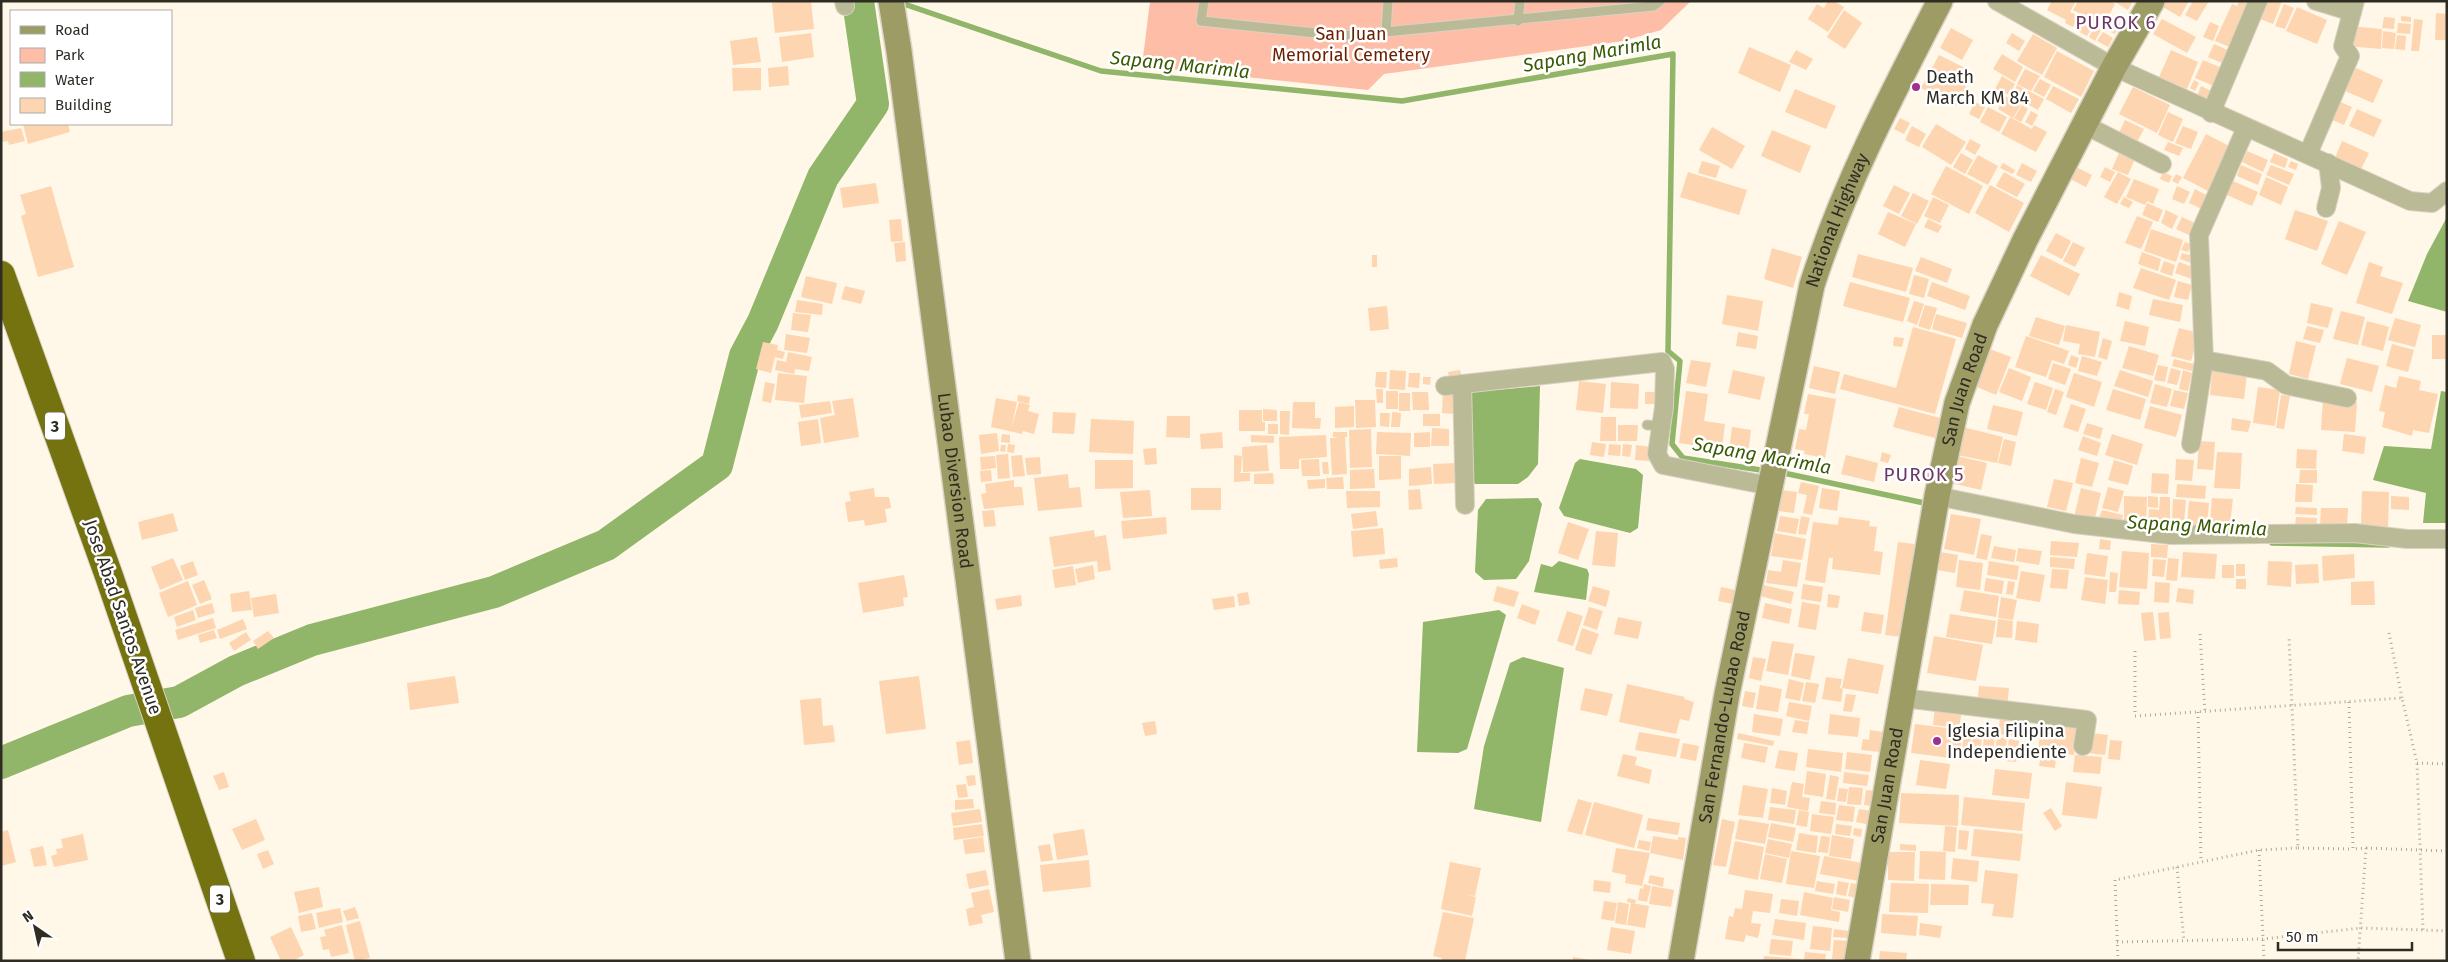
<svg xmlns="http://www.w3.org/2000/svg" width="2448" height="962" font-family="'Fira Sans',sans-serif">
	<rect width="100%" height="100%" fill="#fff7e7"/>
	<!-- green -->
	<polygon fill="#febda6" points="1150,1 1691,1 1661,30 1623,41 1384,74 1368,90 1142,66"/>
	<!-- water -->
	<g fill="#91b569">
		<polygon points="2447,217 2447,312 2408,301 2427,254"/>
		<polygon points="1540,386 1538,464 1528,477 1518,484 1475,484 1471,478 1468,396 1473,392"/>
		<polygon points="2441,391 2447,392 2447,523 2423,523 2426,493 2373,480 2384,446 2431,449"/>
		<polygon points="1580,459 1636,469 1643,475 1638,528 1630,533 1564,516 1559,508 1575,463"/>
		<polygon points="1538,498 1542,504 1529,561 1516,579 1484,580 1475,572 1478,510 1486,499"/>
		<polygon points="1559,561 1587,569 1589,574 1586,600 1534,592 1541,564 1552,567"/>
		<polygon points="1499,610 1506,615 1467,749 1458,753 1417,752 1423,622"/>
		<polygon points="1523,657 1564,668 1541,822 1474,809 1484,746 1510,663"/>
	</g>
	<g fill="none" stroke-linecap="round" stroke-linejoin="round">
		<!-- stream -->
		<g stroke="#91b569" stroke-width="5.5">
			<polyline points="898,2 1101,71 1402,101 1673,54 1668,351 1680,361 1672,444 1683,458 1767,471"/>
			<polyline points="1779,472 1929,504"/>
			<polyline points="2272,543 2388,545"/>
		</g>
		<!-- river -->
		<polyline stroke="#91b569" stroke-width="32" points="1,763 128,711 179,702 236,671 312,640 494,592 606,545 717,465 745,356 763,322 823,177 873,104 858,1"/>
	</g>
	<!-- building -->
	<g fill="#fed5b1">
		<polygon points="791,1 811,1 814,29 775,33 772,3"/>
		<polygon points="1828,1 1834,1 1844,7 1828,32 1808,19 1817,4 1824,8"/>
		<polygon points="2052,1 2076,1 2070,12 2079,16 2073,27 2065,23 2066,20 2047,10"/>
		<polygon points="2078,1 2111,1 2115,4 2103,26 2073,10"/>
		<polygon points="2113,1 2133,1 2128,10"/>
		<polygon points="2164,1 2189,1 2180,17 2161,6"/>
		<polygon points="2193,1 2209,1 2197,21 2185,15"/>
		<polygon points="2239,1 2255,1 2234,49 2215,41 2232,4 2237,6"/>
		<polygon points="2261,1 2282,1 2273,24 2255,17"/>
		<polygon points="2284,4 2294,8 2285,29 2275,26"/>
		<polygon points="2297,7 2327,20 2317,44 2286,31"/>
		<polygon points="1844,10 1862,23 1845,49 1827,37"/>
		<polygon points="2436,13 2447,14 2447,40 2435,40"/>
		<polygon points="2401,16 2411,17 2411,22 2401,21"/>
		<polygon points="2384,17 2395,18 2394,29 2382,28"/>
		<polygon points="2110,18 2120,24 2115,34 2104,29"/>
		<polygon points="2082,19 2093,25 2087,36 2076,30"/>
		<polygon points="2162,19 2196,37 2187,53 2153,34"/>
		<polygon points="2414,19 2423,20 2419,51 2411,51"/>
		<polygon points="2210,22 2219,26 2213,41 2203,37"/>
		<polygon points="2398,23 2411,24 2410,34 2397,33"/>
		<polygon points="2095,26 2101,30 2095,41 2089,37"/>
		<polygon points="2349,26 2382,29 2381,49 2347,46"/>
		<polygon points="1951,28 1973,40 1962,60 1940,48"/>
		<polygon points="2383,31 2396,33 2394,49 2382,48"/>
		<polygon points="2103,32 2113,38 2108,47 2097,41"/>
		<polygon points="811,33 814,57 782,62 779,37"/>
		<polygon points="2012,33 2025,41 2019,51 2006,43"/>
		<polygon points="2033,34 2057,48 2042,75 2017,61"/>
		<polygon points="2397,35 2406,36 2405,50 2395,49"/>
		<polygon points="757,37 761,62 733,65 730,41"/>
		<polygon points="2214,44 2230,51 2224,64 2208,57"/>
		<polygon points="1749,47 1791,65 1780,92 1738,73"/>
		<polygon points="1796,50 1813,59 1806,70 1789,62"/>
		<polygon points="2171,50 2198,62 2187,89 2159,77"/>
		<polygon points="2057,51 2094,71 2081,97 2044,77"/>
		<polygon points="2002,54 2023,67 2015,82 1993,69"/>
		<polygon points="1939,55 1973,72 1956,106 1921,88"/>
		<polygon points="2203,60 2222,68 2214,86 2195,78"/>
		<polygon points="788,66 789,85 769,87 768,68"/>
		<polygon points="732,68 761,68 761,90 733,91"/>
		<polygon points="2356,68 2383,80 2373,103 2345,91"/>
		<polygon points="2025,69 2040,76 2031,91 2017,84"/>
		<polygon points="2002,76 2015,84 2009,95 1995,89"/>
		<polygon points="2040,79 2051,85 2044,97 2033,91"/>
		<polygon points="2194,80 2199,83 2195,91 2190,88"/>
		<polygon points="2017,85 2044,99 2038,110 2012,96"/>
		<polygon points="2053,86 2079,99 2071,113 2046,99"/>
		<polygon points="2201,86 2216,93 2211,105 2196,98"/>
		<polygon points="2133,87 2170,105 2157,133 2119,114"/>
		<polygon points="1795,89 1836,106 1826,129 1785,112"/>
		<polygon points="2005,96 2021,105 2013,118 1998,109"/>
		<polygon points="2338,101 2352,107 2344,125 2330,119"/>
		<polygon points="1975,102 1985,107 1979,119 1969,114"/>
		<polygon points="2022,105 2028,109 2021,122 2014,118"/>
		<polygon points="1988,107 2007,117 1999,132 1980,122"/>
		<polygon points="2357,109 2382,120 2374,137 2349,126"/>
		<polygon points="2031,111 2038,115 2032,126 2025,122"/>
		<polygon points="2168,112 2183,119 2173,142 2158,135"/>
		<polygon points="2010,117 2032,129 2034,125 2047,132 2036,152 2001,134"/>
		<polygon points="1900,118 1910,123 1904,134 1894,129"/>
		<polygon points="2125,120 2144,129 2136,144 2118,135"/>
		<polygon points="23,124 68,124 70,132 28,144"/>
		<polygon points="1936,124 1966,142 1951,165 1922,147"/>
		<polygon points="1912,126 1926,134 1919,147 1905,140"/>
		<polygon points="2183,126 2198,132 2191,149 2175,143"/>
		<polygon points="1712,127 1745,146 1732,169 1699,150"/>
		<polygon points="21,128 25,141 9,145 8,141 1,142 1,132"/>
		<polygon points="1772,130 1811,146 1800,173 1761,156"/>
		<polygon points="2206,134 2235,149 2212,193 2183,178"/>
		<polygon points="1970,139 1981,145 1975,155 1965,149"/>
		<polygon points="2342,141 2369,153 2361,169 2335,158"/>
		<polygon points="2168,142 2183,148 2179,156 2164,150"/>
		<polygon points="2121,148 2137,154 2128,175 2112,169"/>
		<polygon points="2247,151 2268,160 2263,172 2242,162"/>
		<polygon points="1961,153 1973,160 1965,174 1953,167"/>
		<polygon points="2274,153 2288,159 2285,168 2270,162"/>
		<polygon points="1978,155 1998,166 1988,185 1967,174"/>
		<polygon points="1702,161 1720,166 1716,178 1698,173"/>
		<polygon points="2291,161 2298,164 2296,170 2288,167"/>
		<polygon points="2003,163 2015,170 2013,174 2000,168"/>
		<polygon points="2022,163 2037,171 2031,182 2016,175"/>
		<polygon points="2070,164 2092,175 2086,187 2064,176"/>
		<polygon points="2241,165 2262,174 2258,185 2237,176"/>
		<polygon points="2271,165 2294,174 2289,185 2266,175"/>
		<polygon points="1946,166 1983,186 1969,214 1931,194"/>
		<polygon points="2105,167 2115,172 2110,182 2100,177"/>
		<polygon points="1688,172 1747,190 1739,215 1680,197"/>
		<polygon points="2004,172 2025,184 2017,197 1996,186"/>
		<polygon points="2118,172 2131,179 2117,204 2104,197"/>
		<polygon points="2163,172 2172,176 2169,183 2160,179"/>
		<polygon points="2176,174 2182,177 2178,184 2172,181"/>
		<polygon points="2266,177 2288,187 2281,205 2259,195"/>
		<polygon points="2134,179 2159,189 2153,204 2147,201 2145,205 2126,197"/>
		<polygon points="2233,181 2258,192 2252,206 2227,195"/>
		<polygon points="876,183 879,203 843,208 840,188"/>
		<polygon points="1894,185 1910,193 1899,214 1883,206"/>
		<polygon points="1990,185 2024,203 2009,232 1975,213"/>
		<polygon points="51,186 74,267 38,277 21,216 26,214 20,195"/>
		<polygon points="2177,186 2190,192 2184,204 2172,199"/>
		<polygon points="2195,189 2210,197 2204,210 2189,203"/>
		<polygon points="1913,193 1929,201 1917,224 1901,216"/>
		<polygon points="1933,197 1949,205 1940,223 1924,216"/>
		<polygon points="2124,197 2133,202 2129,208 2120,204"/>
		<polygon points="2147,203 2163,210 2158,222 2142,215"/>
		<polygon points="2166,210 2178,216 2172,229 2161,223"/>
		<polygon points="2295,210 2328,221 2317,251 2285,239"/>
		<polygon points="1888,212 1916,224 1905,247 1878,234"/>
		<polygon points="2137,216 2153,222 2141,249 2125,243"/>
		<polygon points="2182,217 2199,225 2193,237 2176,229"/>
		<polygon points="901,219 903,241 891,242 889,220"/>
		<polygon points="1928,219 1942,226 1938,233 1924,227"/>
		<polygon points="2339,221 2366,232 2347,275 2321,264"/>
		<polygon points="2151,229 2183,240 2176,262 2144,251"/>
		<polygon points="2056,233 2071,241 2062,259 2046,251"/>
		<polygon points="905,242 906,261 896,262 894,243"/>
		<polygon points="2073,242 2085,248 2075,267 2063,261"/>
		<polygon points="2185,242 2191,244 2188,252 2181,250"/>
		<polygon points="1772,248 1802,257 1793,288 1764,279"/>
		<polygon points="2142,252 2161,259 2158,271 2138,264"/>
		<polygon points="2182,253 2193,256 2191,263 2180,259"/>
		<polygon points="1858,254 1913,268 1906,292 1852,277"/>
		<rect x="1372" y="255" width="5" height="12"/>
		<polygon points="2041,255 2080,274 2069,296 2030,276"/>
		<polygon points="1921,257 1952,269 1947,283 1915,271"/>
		<polygon points="2164,261 2175,265 2172,276 2160,272"/>
		<polygon points="2179,262 2195,268 2192,279 2175,273"/>
		<polygon points="2369,262 2383,267 2380,276 2403,283 2392,314 2356,303"/>
		<polygon points="2141,268 2176,280 2169,300 2133,288"/>
		<polygon points="1914,275 1929,279 1924,298 1909,294"/>
		<polygon points="806,276 837,283 832,304 801,297"/>
		<polygon points="2178,281 2192,285 2188,300 2174,297"/>
		<polygon points="1850,282 1910,298 1903,322 1843,306"/>
		<polygon points="1932,282 1970,296 1965,310 1927,296"/>
		<polygon points="845,286 865,291 861,304 841,299"/>
		<polygon points="2119,292 2132,296 2129,310 2116,306"/>
		<polygon points="1727,295 1763,301 1758,331 1722,324"/>
		<polygon points="2153,299 2183,305 2180,322 2149,315"/>
		<polygon points="797,300 823,304 822,315 795,312"/>
		<polygon points="1914,301 1924,304 1917,325 1907,321"/>
		<polygon points="2311,303 2333,308 2328,328 2307,323"/>
		<polygon points="1925,305 1937,308 1930,330 1918,326"/>
		<polygon points="1387,306 1389,329 1370,331 1368,308"/>
		<polygon points="2341,311 2365,317 2358,345 2333,339"/>
		<polygon points="793,313 811,315 808,332 791,330"/>
		<polygon points="1936,314 1967,323 1962,338 1932,329"/>
		<polygon points="2036,317 2065,326 2059,345 2029,336"/>
		<polygon points="2395,318 2421,325 2415,347 2388,340"/>
		<polygon points="2125,321 2149,327 2145,346 2120,341"/>
		<polygon points="2367,321 2389,327 2383,351 2361,345"/>
		<polygon points="2066,325 2100,332 2095,357 2078,354 2080,344 2063,341"/>
		<polygon points="2307,326 2324,330 2320,343 2303,339"/>
		<polygon points="1913,327 1956,339 1935,414 1840,389 1844,374 1896,388"/>
		<polygon points="2179,328 2199,333 2191,361 2171,356"/>
		<polygon points="1738,332 1758,336 1756,349 1736,346"/>
		<polygon points="786,334 810,338 807,353 784,350"/>
		<rect x="2432" y="335" width="15" height="24"/>
		<polygon points="2026,336 2069,351 2064,364 2052,360 2046,377 2015,367"/>
		<polygon points="1894,337 1904,338 1902,347 1893,346"/>
		<polygon points="2103,338 2112,341 2107,360 2098,357"/>
		<polygon points="2296,341 2316,346 2308,379 2289,374"/>
		<polygon points="763,342 778,345 777,350 785,352 783,359 775,357 771,373 756,369"/>
		<polygon points="2392,344 2414,350 2408,372 2386,366"/>
		<polygon points="2129,346 2159,355 2153,376 2122,368"/>
		<polygon points="1987,348 2011,357 1996,395 1972,385"/>
		<polygon points="788,352 812,357 809,371 795,369 794,374 775,370 777,360 786,362"/>
		<polygon points="2071,355 2079,358 2076,368 2068,365"/>
		<polygon points="2082,356 2102,362 2097,376 2078,371"/>
		<polygon points="2347,358 2379,366 2372,392 2340,384"/>
		<polygon points="2174,359 2194,364 2192,371 2172,366"/>
		<polygon points="1691,360 1711,363 1706,387 1686,383"/>
		<polygon points="2053,363 2071,369 2065,385 2048,379"/>
		<polygon points="2158,365 2168,367 2165,382 2154,380"/>
		<polygon points="1814,366 1840,372 1835,394 1809,388"/>
		<polygon points="2009,368 2031,377 2022,401 1999,392"/>
		<polygon points="2171,368 2181,371 2177,385 2167,383"/>
		<polygon points="1390,370 1406,371 1405,390 1389,389"/>
		<polygon points="1460,370 1463,382 1450,384 1448,372"/>
		<polygon points="1733,370 1765,377 1760,400 1728,393"/>
		<polygon points="2120,370 2153,381 2148,397 2114,386"/>
		<polygon points="2183,370 2192,373 2188,391 2179,389"/>
		<polygon points="2212,371 2247,374 2244,399 2210,395"/>
		<polygon points="1376,372 1387,372 1386,388 1375,387"/>
		<polygon points="778,373 807,376 804,403 775,400"/>
		<polygon points="1409,373 1420,373 1419,388 1408,387"/>
		<polygon points="2074,373 2102,382 2094,407 2066,397"/>
		<polygon points="2399,376 2421,381 2419,390 2438,394 2429,433 2413,430 2412,436 2382,427 2385,412 2379,411 2385,385 2396,388"/>
		<polygon points="1423,377 1431,377 1430,385 1423,384"/>
		<polygon points="1579,381 1606,384 1603,413 1576,410"/>
		<polygon points="765,382 775,384 771,403 762,401"/>
		<polygon points="1611,382 1639,384 1638,409 1610,408"/>
		<polygon points="2035,382 2053,388 2046,410 2027,404"/>
		<polygon points="2155,384 2172,389 2167,407 2150,403"/>
		<polygon points="2258,387 2280,390 2275,426 2253,423"/>
		<polygon points="1376,389 1383,389 1383,403 1377,403"/>
		<polygon points="2055,389 2064,392 2056,415 2047,412"/>
		<polygon points="2113,389 2146,399 2140,420 2106,410"/>
		<polygon points="1443,390 1455,391 1454,414 1442,413"/>
		<polygon points="2174,390 2188,393 2184,409 2170,406"/>
		<rect x="1386" y="391" width="12" height="18"/>
		<polygon points="1686,391 1708,394 1704,421 1725,424 1722,449 1679,443"/>
		<polygon points="1412,392 1428,392 1429,410 1413,410"/>
		<rect x="1645" y="392" width="12" height="12"/>
		<rect x="1399" y="393" width="11" height="18"/>
		<polygon points="1808,394 1836,399 1825,458 1804,454 1805,451 1795,449 1799,429 1806,430 1809,414 1804,414"/>
		<polygon points="1018,395 1030,397 1029,404 1017,401"/>
		<polygon points="2281,395 2290,396 2284,429 2276,428"/>
		<polygon points="853,398 859,437 824,443 820,418 835,415 832,401"/>
		<polygon points="996,398 1017,402 1012,426 1019,402 1030,405 1028,411 1039,414 1034,434 1023,431 1022,434 991,427"/>
		<polygon points="2323,399 2357,402 2355,432 2321,430"/>
		<polygon points="1355,400 1375,400 1376,427 1356,428"/>
		<polygon points="830,401 832,413 801,418 799,405"/>
		<polygon points="1293,402 1315,402 1315,418 1321,418 1320,429 1292,428"/>
		<polygon points="2071,404 2086,409 2078,432 2063,427"/>
		<polygon points="1993,405 2023,412 2017,436 1987,429"/>
		<polygon points="1354,406 1354,427 1335,428 1335,407"/>
		<polygon points="2150,406 2182,415 2176,437 2144,428"/>
		<polygon points="1899,407 1940,418 1935,438 1893,427"/>
		<polygon points="1263,409 1277,410 1277,421 1263,421"/>
		<polygon points="1239,410 1262,410 1262,422 1265,422 1265,431 1239,431"/>
		<polygon points="1280,411 1290,411 1289,435 1280,434"/>
		<polygon points="1053,412 1076,413 1074,434 1052,433"/>
		<polygon points="1392,412 1401,413 1400,427 1391,427"/>
		<polygon points="1380,413 1390,413 1389,427 1380,426"/>
		<rect x="1423" y="414" width="17" height="12"/>
		<polygon points="1167,416 1190,416 1190,438 1166,437"/>
		<polygon points="1601,417 1616,417 1616,441 1600,441"/>
		<polygon points="2232,418 2251,421 2248,432 2231,430"/>
		<polygon points="818,419 821,443 801,446 798,422"/>
		<polygon points="1091,419 1134,421 1133,454 1089,452"/>
		<polygon points="2087,423 2103,428 2100,439 2083,434"/>
		<rect x="1268" y="424" width="10" height="10"/>
		<polygon points="1618,425 1638,425 1637,441 1618,441"/>
		<polygon points="1732,427 1751,430 1748,453 1729,450"/>
		<polygon points="1963,427 2003,437 1997,463 1957,455"/>
		<polygon points="1432,428 1449,429 1449,446 1431,446"/>
		<polygon points="1371,429 1372,467 1350,468 1349,430"/>
		<polygon points="1222,432 1223,448 1201,449 1200,434"/>
		<polygon points="1333,432 1347,432 1347,437 1345,437 1347,474 1332,475 1330,438 1339,438 1333,437"/>
		<polygon points="1377,432 1411,433 1410,456 1376,454"/>
		<polygon points="1430,432 1430,447 1414,447 1414,433"/>
		<polygon points="997,433 999,451 981,454 979,435"/>
		<polygon points="1002,434 1010,435 1010,443 1001,442"/>
		<polygon points="2112,434 2143,444 2137,465 2105,455"/>
		<polygon points="2344,434 2366,437 2364,454 2342,451"/>
		<polygon points="1251,435 1274,436 1274,443 1251,442"/>
		<polygon points="1326,435 1327,457 1299,459 1299,469 1280,469 1279,437"/>
		<polygon points="2083,436 2101,443 2097,456 2078,450"/>
		<polygon points="2004,439 2016,442 2011,466 1998,463"/>
		<polygon points="2199,441 2215,442 2213,470 2197,469"/>
		<polygon points="1592,442 1606,444 1604,457 1590,455"/>
		<polygon points="1008,444 1015,445 1014,453 1007,452"/>
		<polygon points="1609,444 1621,445 1620,456 1608,455"/>
		<polygon points="1623,444 1632,445 1630,457 1622,456"/>
		<polygon points="1001,445 1006,445 1005,452 1000,451"/>
		<polygon points="1267,445 1269,471 1243,472 1242,447"/>
		<polygon points="1636,445 1651,447 1649,461 1635,460"/>
		<polygon points="1156,448 1157,464 1145,465 1143,449"/>
		<polygon points="2297,449 2317,450 2316,469 2296,468"/>
		<polygon points="1882,452 1891,455 1888,463 1880,461"/>
		<polygon points="2217,452 2242,453 2240,489 2214,488"/>
		<polygon points="1008,454 1010,478 998,479 996,455"/>
		<polygon points="1022,455 1025,476 1013,477 1011,456"/>
		<polygon points="1234,455 1242,456 1241,472 1239,473 1250,473 1250,481 1234,482"/>
		<polygon points="1846,455 1878,463 1874,482 1841,474"/>
		<polygon points="995,456 996,468 981,470 980,457"/>
		<polygon points="1379,456 1401,456 1401,479 1379,480"/>
		<polygon points="1957,456 1987,463 1981,490 1951,483"/>
		<polygon points="1040,457 1041,474 1027,475 1025,458"/>
		<polygon points="2081,458 2099,463 2092,487 2075,483"/>
		<polygon points="1319,459 1320,476 1302,476 1301,460"/>
		<polygon points="2176,459 2194,460 2192,481 2175,480"/>
		<polygon points="1095,460 1133,460 1133,488 1095,489"/>
		<polygon points="2114,460 2133,466 2128,485 2108,480"/>
		<polygon points="1322,462 1328,462 1329,474 1323,474"/>
		<polygon points="1457,463 1458,483 1434,484 1433,464"/>
		<polygon points="1431,467 1432,484 1409,486 1409,469"/>
		<polygon points="1374,469 1375,488 1350,489 1350,470"/>
		<polygon points="991,470 992,481 981,482 980,471"/>
		<polygon points="2300,470 2317,470 2317,483 2299,483"/>
		<polygon points="1273,473 1274,484 1254,484 1254,474"/>
		<polygon points="2152,473 2169,474 2168,494 2151,493"/>
		<polygon points="1068,474 1069,488 1080,487 1082,507 1038,511 1034,478"/>
		<polygon points="1343,477 1344,489 1327,489 1326,478"/>
		<polygon points="1325,479 1325,488 1308,489 1307,480"/>
		<polygon points="2054,479 2073,483 2066,511 2047,507"/>
		<polygon points="1014,480 1014,487 1022,487 1024,505 984,509 981,494 986,493 985,484"/>
		<polygon points="1801,482 1819,486 1812,515 1803,513 1807,495 1798,493"/>
		<polygon points="2177,484 2206,486 2205,499 2176,497"/>
		<polygon points="2296,484 2313,485 2312,502 2295,502"/>
		<polygon points="2108,487 2124,491 2118,512 2102,508"/>
		<polygon points="874,488 875,497 889,497 891,508 885,509 887,522 865,526 864,520 848,522 845,502 851,501 849,492"/>
		<rect x="1191" y="488" width="30" height="22"/>
		<polygon points="1822,488 1840,491 1837,511 1819,508"/>
		<polygon points="2081,488 2101,493 2094,522 2074,517"/>
		<polygon points="1420,489 1422,509 1409,510 1408,490"/>
		<polygon points="1150,490 1152,516 1123,518 1120,492"/>
		<polygon points="1781,490 1797,492 1794,513 1778,511"/>
		<polygon points="1346,491 1380,491 1380,507 1347,508"/>
		<polygon points="2362,491 2389,492 2388,529 2361,528"/>
		<polygon points="2124,496 2147,497 2146,526 2124,526"/>
		<polygon points="2148,496 2158,497 2158,508 2148,507"/>
		<polygon points="2391,496 2409,497 2409,510 2391,509"/>
		<polygon points="2160,497 2170,497 2170,521 2148,521 2149,509 2159,510"/>
		<polygon points="2212,498 2233,499 2230,524 2210,522"/>
		<polygon points="2173,499 2186,500 2184,523 2172,522"/>
		<polygon points="2189,501 2209,503 2207,526 2187,525"/>
		<polygon points="2296,507 2317,508 2317,515 2295,514"/>
		<polygon points="2321,508 2348,508 2347,528 2320,527"/>
		<polygon points="994,510 996,526 984,527 982,511"/>
		<polygon points="2102,510 2123,515 2120,526 2098,520"/>
		<polygon points="1376,511 1378,526 1353,529 1351,514"/>
		<polygon points="173,513 178,531 142,540 138,522"/>
		<polygon points="1951,514 1981,519 1974,555 1944,549"/>
		<polygon points="1780,516 1799,519 1796,534 1777,531"/>
		<polygon points="1801,516 1810,518 1806,535 1798,534"/>
		<polygon points="1166,517 1167,534 1123,539 1121,521"/>
		<polygon points="1839,517 1870,521 1869,526 1877,527 1874,551 1883,552 1880,575 1832,569 1833,558 1829,558 1825,583 1805,580 1813,522 1838,525"/>
		<polygon points="2296,517 2317,518 2316,528 2295,527"/>
		<polygon points="1568,522 1589,529 1578,560 1558,553"/>
		<polygon points="1383,528 1385,554 1353,557 1351,531"/>
		<polygon points="1094,530 1095,537 1106,535 1111,570 1098,572 1097,561 1054,567 1049,537"/>
		<polygon points="1596,531 1618,533 1615,567 1592,565"/>
		<polygon points="1775,533 1806,539 1802,560 1771,556"/>
		<polygon points="1981,534 1992,536 1987,560 1976,558"/>
		<polygon points="2100,539 2111,541 2110,550 2099,549"/>
		<polygon points="2051,541 2079,543 2077,557 2050,555"/>
		<polygon points="1898,542 1915,544 1902,637 1885,635"/>
		<polygon points="2151,544 2168,545 2167,558 2151,557"/>
		<polygon points="1994,546 2016,550 2014,562 1991,558"/>
		<polygon points="2018,548 2042,551 2039,565 2016,561"/>
		<polygon points="2122,551 2149,553 2147,589 2119,587"/>
		<polygon points="1940,552 1958,555 1955,573 1937,570"/>
		<polygon points="2183,552 2217,554 2215,579 2181,577"/>
		<polygon points="2087,553 2108,556 2105,577 2084,574"/>
		<polygon points="2354,554 2355,578 2323,581 2322,556"/>
		<polygon points="2050,557 2075,559 2074,569 2050,567"/>
		<polygon points="173,558 183,580 160,590 151,567"/>
		<polygon points="1397,558 1398,567 1380,569 1379,560"/>
		<polygon points="2168,558 2179,559 2177,581 2166,580"/>
		<polygon points="2153,559 2166,560 2164,577 2152,576"/>
		<polygon points="1783,560 1801,563 1797,587 1766,583 1768,570 1781,572"/>
		<polygon points="1959,560 1983,563 1980,590 1956,587"/>
		<polygon points="193,561 198,575 185,580 180,566"/>
		<polygon points="1989,561 2019,566 2017,580 1987,575"/>
		<polygon points="2268,561 2292,562 2291,587 2267,585"/>
		<rect x="2236" y="564" width="9" height="12"/>
		<polygon points="2318,564 2319,583 2296,584 2295,565"/>
		<polygon points="1093,565 1095,579 1078,583 1075,569"/>
		<rect x="2222" y="565" width="12" height="13"/>
		<polygon points="1073,566 1076,585 1055,588 1052,570"/>
		<polygon points="2052,569 2069,570 2067,589 2050,588"/>
		<polygon points="2021,571 2045,575 2040,602 2016,598"/>
		<polygon points="2110,572 2118,573 2116,592 2109,592"/>
		<polygon points="904,575 908,597 903,598 904,606 863,613 858,583"/>
		<polygon points="2085,577 2108,580 2105,604 2081,600"/>
		<polygon points="1986,578 2004,581 2002,594 1984,591"/>
		<rect x="2236" y="579" width="10" height="10"/>
		<polygon points="204,580 212,599 200,604 192,585"/>
		<polygon points="188,581 197,605 168,617 159,593"/>
		<polygon points="2008,581 2015,582 2013,595 2006,594"/>
		<polygon points="2374,581 2375,605 2351,605 2351,582"/>
		<polygon points="2155,582 2170,583 2169,603 2154,602"/>
		<polygon points="1803,584 1823,587 1821,602 1801,599"/>
		<polygon points="1763,585 1794,592 1791,604 1760,596"/>
		<polygon points="1497,586 1519,592 1514,607 1493,601"/>
		<polygon points="1593,586 1610,591 1606,607 1588,601"/>
		<polygon points="1721,587 1735,590 1733,604 1718,601"/>
		<polygon points="2178,588 2194,590 2193,604 2176,602"/>
		<polygon points="1964,590 1999,596 1996,617 1960,611"/>
		<polygon points="2119,590 2140,592 2139,605 2118,604"/>
		<polygon points="249,591 252,610 232,612 230,594"/>
		<polygon points="1248,592 1250,604 1239,606 1237,594"/>
		<polygon points="276,594 279,613 254,617 251,598"/>
		<polygon points="1828,594 1840,596 1838,608 1827,607"/>
		<polygon points="1021,595 1022,606 997,610 995,599"/>
		<polygon points="1234,596 1235,607 1214,610 1212,599"/>
		<polygon points="2001,597 2017,600 2013,620 1998,618"/>
		<polygon points="1802,602 1820,605 1816,630 1798,627"/>
		<polygon points="212,603 215,613 198,618 195,608"/>
		<polygon points="1765,603 1792,609 1789,624 1762,618"/>
		<polygon points="1522,604 1540,611 1535,625 1517,618"/>
		<polygon points="1589,607 1603,611 1597,630 1583,625"/>
		<polygon points="193,610 196,620 177,627 174,617"/>
		<polygon points="1567,611 1583,616 1573,646 1557,641"/>
		<polygon points="1864,612 1884,615 1881,634 1861,631"/>
		<polygon points="2153,612 2156,640 2144,641 2141,613"/>
		<polygon points="2169,612 2171,638 2160,639 2158,613"/>
		<polygon points="1950,614 1996,621 1992,644 1946,637"/>
		<polygon points="1618,617 1642,622 1638,639 1614,634"/>
		<polygon points="213,618 216,628 178,640 175,630"/>
		<polygon points="243,619 247,629 220,639 217,630"/>
		<polygon points="1998,619 2013,621 2012,638 1996,637"/>
		<polygon points="2017,621 2039,624 2037,643 2015,640"/>
		<polygon points="1582,628 1599,634 1591,655 1575,650"/>
		<polygon points="214,630 217,638 200,643 198,635"/>
		<polygon points="268,631 274,638 258,649 253,641"/>
		<polygon points="246,632 251,640 234,651 229,643"/>
		<polygon points="1934,636 1983,645 1976,681 1927,673"/>
		<polygon points="1772,641 1794,644 1788,675 1766,671"/>
		<polygon points="1795,653 1815,656 1810,680 1791,676"/>
		<polygon points="1753,657 1766,659 1761,681 1749,678"/>
		<polygon points="1848,658 1884,665 1878,694 1842,688"/>
		<polygon points="455,676 459,703 410,710 407,683"/>
		<polygon points="919,676 926,729 886,734 879,681"/>
		<polygon points="1826,677 1842,679 1840,688 1843,689 1841,702 1822,699"/>
		<polygon points="1789,679 1804,683 1800,701 1785,698"/>
		<polygon points="1806,682 1819,684 1815,703 1802,701"/>
		<polygon points="1627,684 1685,697 1684,699 1694,702 1689,721 1680,719 1676,734 1619,722"/>
		<polygon points="1760,685 1782,689 1778,712 1756,709"/>
		<polygon points="1979,686 2009,688 2007,708 1977,706"/>
		<polygon points="1585,688 1613,694 1607,716 1580,710"/>
		<polygon points="1745,691 1756,693 1753,708 1742,706"/>
		<polygon points="1846,694 1856,695 1852,712 1843,711"/>
		<polygon points="821,698 823,726 833,725 835,742 804,745 800,700"/>
		<polygon points="1789,702 1812,706 1809,721 1786,716"/>
		<polygon points="1935,707 1962,710 1959,728 1933,725"/>
		<polygon points="1754,714 1783,719 1780,736 1752,732"/>
		<polygon points="1830,714 1860,718 1858,737 1828,734"/>
		<polygon points="2000,718 2025,721 2024,737 1998,734"/>
		<polygon points="1795,720 1809,722 1807,734 1792,732"/>
		<polygon points="1155,721 1157,734 1145,736 1142,723"/>
		<polygon points="1915,724 1963,730 1959,759 1911,753"/>
		<polygon points="2041,725 2077,728 2074,755 2038,751"/>
		<polygon points="1870,730 1883,732 1880,752 1861,750 1863,739 1869,740"/>
		<polygon points="1639,732 1680,739 1676,757 1635,750"/>
		<polygon points="1738,733 1774,741 1773,746 1737,739"/>
		<polygon points="1964,733 1972,733 1969,758 1961,757"/>
		<polygon points="2090,733 2108,735 2105,755 2088,753"/>
		<polygon points="1984,735 1995,736 1992,760 1982,759"/>
		<polygon points="1973,736 1982,737 1980,759 1970,758"/>
		<polygon points="1997,737 2007,738 2004,760 1994,759"/>
		<polygon points="2009,739 2019,741 2016,762 2006,761"/>
		<polygon points="970,740 973,763 959,765 956,742"/>
		<polygon points="2110,740 2122,741 2120,760 2108,759"/>
		<polygon points="1683,743 1699,746 1696,761 1680,758"/>
		<polygon points="1744,743 1768,747 1765,763 1741,758"/>
		<polygon points="1808,749 1843,753 1841,772 1806,767"/>
		<polygon points="1779,750 1798,753 1795,771 1775,768"/>
		<polygon points="1847,752 1872,755 1870,772 1845,769"/>
		<polygon points="1623,754 1637,757 1635,765 1652,770 1649,784 1617,776"/>
		<polygon points="2041,755 2056,756 2055,768 2039,766"/>
		<polygon points="2075,755 2102,757 2100,774 2073,772"/>
		<polygon points="1920,760 1950,764 1946,789 1916,785"/>
		<polygon points="1995,769 2032,773 2029,799 1992,795"/>
		<polygon points="1807,771 1826,774 1823,797 1804,794"/>
		<polygon points="224,772 229,787 219,790 213,776"/>
		<polygon points="1844,772 1869,775 1867,786 1843,783"/>
		<polygon points="975,775 976,785 968,786 966,776"/>
		<polygon points="1830,775 1839,777 1835,800 1826,799"/>
		<polygon points="1792,782 1804,784 1802,797 1810,798 1808,811 1787,807"/>
		<polygon points="2066,782 2102,787 2097,819 2062,815"/>
		<polygon points="966,784 968,797 958,798 956,785"/>
		<polygon points="1743,785 1768,789 1763,818 1738,815"/>
		<polygon points="1849,787 1863,788 1861,805 1847,804"/>
		<polygon points="1772,788 1787,791 1785,805 1770,803"/>
		<polygon points="1839,788 1848,789 1846,802 1837,801"/>
		<polygon points="1866,790 1874,791 1872,806 1864,805"/>
		<polygon points="1901,793 1959,795 1958,826 1899,823"/>
		<polygon points="1964,797 2025,803 2022,831 1961,825"/>
		<polygon points="973,799 974,808 955,810 955,800"/>
		<polygon points="1578,799 1592,803 1582,835 1567,831"/>
		<polygon points="1821,801 1836,803 1835,815 1819,813"/>
		<polygon points="1594,802 1643,815 1634,848 1585,835"/>
		<polygon points="1839,805 1855,807 1853,822 1836,820"/>
		<polygon points="1770,807 1796,810 1794,824 1768,820"/>
		<polygon points="2051,808 2062,826 2055,831 2043,813"/>
		<polygon points="980,809 982,822 953,826 951,813"/>
		<polygon points="1859,809 1873,811 1871,825 1856,822"/>
		<polygon points="1799,810 1809,812 1807,827 1796,825"/>
		<polygon points="1812,814 1834,817 1831,834 1810,831"/>
		<polygon points="1648,818 1680,823 1678,835 1646,830"/>
		<polygon points="256,819 265,840 242,850 232,829"/>
		<polygon points="1722,819 1735,822 1726,867 1713,865"/>
		<polygon points="1739,819 1769,824 1765,844 1735,839"/>
		<polygon points="1771,823 1796,828 1793,842 1768,837"/>
		<polygon points="982,824 984,836 954,840 953,828"/>
		<polygon points="1836,824 1852,826 1850,836 1835,834"/>
		<polygon points="1945,826 1957,827 1955,852 1943,851"/>
		<polygon points="1854,828 1862,829 1861,837 1853,835"/>
		<polygon points="1084,829 1088,855 1057,860 1053,834"/>
		<polygon points="1974,829 2023,834 2020,861 1971,856"/>
		<polygon points="8,830 16,862 1,866 1,832"/>
		<polygon points="1959,830 1969,831 1967,850 1958,849"/>
		<polygon points="1799,833 1818,836 1816,853 1796,850"/>
		<polygon points="83,834 88,860 54,867 51,856 57,854 56,849 63,848 61,839"/>
		<polygon points="1832,835 1854,839 1851,859 1829,856"/>
		<polygon points="1653,836 1678,840 1678,837 1686,838 1683,860 1650,853"/>
		<polygon points="1821,836 1830,837 1828,853 1818,852"/>
		<polygon points="983,837 985,852 965,854 963,840"/>
		<polygon points="1768,839 1792,844 1789,858 1765,853"/>
		<polygon points="1639,840 1651,842 1649,851 1637,848"/>
		<polygon points="1735,841 1764,847 1758,880 1728,874"/>
		<polygon points="1050,844 1053,860 1041,862 1038,846"/>
		<polygon points="1900,844 1916,845 1916,851 1900,850"/>
		<polygon points="43,846 47,865 34,867 30,849"/>
		<polygon points="1616,848 1650,853 1642,886 1625,883 1626,875 1612,872"/>
		<polygon points="268,850 274,864 263,869 257,854"/>
		<polygon points="1791,851 1820,856 1814,888 1786,884"/>
		<polygon points="1920,851 1946,852 1945,880 1919,879"/>
		<polygon points="1888,852 1915,852 1914,881 1888,880"/>
		<polygon points="1765,854 1787,859 1782,883 1760,879"/>
		<polygon points="1824,856 1862,863 1859,881 1820,874"/>
		<polygon points="1953,858 1979,861 1977,882 1951,879"/>
		<polygon points="1089,860 1091,887 1043,892 1040,865"/>
		<polygon points="1450,862 1481,868 1475,896 1467,895 1476,897 1472,916 1441,909"/>
		<polygon points="986,870 989,885 969,889 966,874"/>
		<polygon points="1985,870 2018,874 2013,918 1992,916 1994,904 1981,903"/>
		<polygon points="1650,875 1664,878 1663,887 1648,883"/>
		<polygon points="1594,880 1611,882 1610,893 1593,891"/>
		<polygon points="1817,881 1835,884 1833,894 1815,891"/>
		<polygon points="1838,881 1849,883 1846,896 1836,894"/>
		<polygon points="1851,883 1862,885 1860,899 1848,896"/>
		<polygon points="1891,883 1929,884 1928,913 1889,912"/>
		<polygon points="1644,884 1651,886 1647,902 1638,900 1640,888 1643,889"/>
		<polygon points="1931,884 1969,885 1968,905 1930,905"/>
		<polygon points="1652,886 1674,890 1671,907 1649,904"/>
		<polygon points="319,887 323,907 299,913 294,892"/>
		<polygon points="989,889 994,912 981,915 983,923 969,926 966,909 974,907 971,893"/>
		<polygon points="1745,890 1773,894 1770,913 1753,911 1751,923 1761,924 1758,938 1746,935 1744,942 1725,939 1729,916 1733,917 1735,908 1742,909"/>
		<polygon points="1804,892 1833,898 1831,910 1840,912 1839,922 1800,915"/>
		<polygon points="1834,897 1850,900 1848,912 1832,909"/>
		<polygon points="1628,898 1636,900 1635,904 1627,902"/>
		<polygon points="1781,899 1799,901 1797,916 1779,913"/>
		<polygon points="1604,901 1617,903 1614,921 1601,919"/>
		<polygon points="1618,902 1629,904 1626,925 1615,923"/>
		<polygon points="1631,903 1649,906 1645,928 1627,925"/>
		<polygon points="355,907 359,918 347,921 343,911"/>
		<polygon points="340,908 343,922 319,928 316,913"/>
		<polygon points="1443,912 1474,918 1465,961 1442,961 1442,958 1433,956"/>
		<polygon points="312,913 316,929 301,932 298,916"/>
		<polygon points="1882,914 1918,916 1916,936 1881,933"/>
		<polygon points="1775,919 1806,923 1804,940 1772,935"/>
		<polygon points="360,921 370,958 355,961 346,925"/>
		<polygon points="1920,923 1942,926 1940,938 1919,935"/>
		<polygon points="342,925 349,953 331,957 329,949 323,950 320,937 326,936 324,930"/>
		<polygon points="1813,926 1832,928 1830,951 1810,949"/>
		<polygon points="291,927 304,955 293,961 281,961 270,937"/>
		<polygon points="1611,927 1635,931 1631,954 1607,950"/>
		<polygon points="1834,929 1849,931 1848,938 1833,937"/>
		<polygon points="1771,939 1793,941 1791,956 1769,954"/>
		<polygon points="1834,940 1849,941 1847,960 1832,959"/>
		<polygon points="1880,951 1907,953 1906,961 1879,961"/>
		<polygon points="1805,952 1826,954 1825,961 1804,961"/>
		<polygon points="1764,956 1800,959 1800,961 1763,961"/>
		<polygon points="1573,957 1590,960 1590,961 1573,961"/>
	</g>
	<g fill="none" stroke-linecap="round" stroke-linejoin="round">
		<!-- lane casing -->
		<g stroke="#dad2c4" stroke-width="11">
			<g id="lane">
				<polyline points="1204,1 1201,21 1344,36 1653,6 1660,1"/>
				<polyline points="1518,21 1520,1"/>
				<polyline points="1386,32 1388,1"/>
				<polyline points="1647,425 1662,426"/>
			</g>
		</g>
		<!-- street casing -->
		<g stroke="#dad2c4" stroke-width="20">
			<g id="street">
				<polyline points="844,1 845,6"/>
				<polyline points="1997,1 2114,67 2410,201 2432,203 2447,191"/>
				<polyline points="2316,1 2352,12"/>
				<polyline points="2211,113 2258,1"/>
				<polyline points="2085,125 2162,164"/>
				<polyline points="2308,154 2350,56 2343,46 2355,1"/>
				<polyline points="2326,208 2331,188 2328,163"/>
				<polyline points="2204,360 2267,371 2286,385 2347,398"/>
				<polyline points="1462,384 1465,505"/>
				<polyline points="1445,386 1662,362 1665,369 1664,407 1657,454 1663,465 1770,486"/>
				<polyline points="2191,444 2204,360 2199,235 2246,128"/>
				<polyline points="1937,496 2074,524 2172,535 2355,533 2407,539 2447,539"/>
				<polyline points="1903,698 2087,720 2083,746"/>
			</g>
		</g>
		<!-- secondary casing -->
		<g stroke="#dad2c4" stroke-width="28">
			<g id="secondary">
				<path id="s1" d="M891,1L899,51L1018,961"/>
				<path id="s2" d="M1681,961L1727,694L1812,285C1844,185 1892,94 1940,1"/>
				<path id="s3" d="M1857,961L1937,496L1957,403L1985,325L2025,240L2114,67L2152,1"/>
			</g>
		</g>
		<!-- highway casing -->
		<g stroke="#dad2c4" stroke-width="30">
			<polyline id="highway" points="1,275 109,576 241,961"/>
		</g>
		<!-- path -->
		<g stroke="#b0aa9d" stroke-width="3" stroke-dasharray="1 4" stroke-linecap="butt">
			<polyline points="2389,633 2402,698"/>
			<polyline points="2200,634 2205,712"/>
			<polyline points="2135,651 2135,716 2402,698 2417,763 2423,930 2447,931"/>
			<polyline points="2349,702 2353,849 2366,848 2358,961"/>
			<polyline points="2198,712 2201,862"/>
			<polyline points="2417,763 2447,764"/>
			<polyline points="2298,848 2353,849"/>
			<polyline points="2366,848 2447,851"/>
			<polyline points="2259,850 2264,961"/>
			<polyline points="2177,867 2184,941"/>
			<polyline points="2117,942 2263,939 2361,928 2423,930"/>
			<polyline points="2118,961 2115,880 2259,850 2298,848 2289,637"/>
		</g>
		<!-- lane -->
		<use href="#lane" stroke="#baba96" stroke-width="9"/>
		<!-- street -->
		<use href="#street" stroke="#baba96" stroke-width="18"/>
		<!-- secondary -->
		<use href="#secondary" stroke="#9c9c64" stroke-width="25"/>
		<!-- highway -->
		<use href="#highway" stroke="#757210" stroke-width="28"/>
	</g>
	<!-- markers -->
	<g fill="#9e3090" stroke="#fff" stroke-width="2">
		<circle cx="1916" cy="87" r="5"/>
		<circle cx="1937" cy="741" r="5"/>
	</g>
	<g text-anchor="middle" stroke-width="5" stroke-linejoin="round" paint-order="stroke">
		<!-- shield labels -->
		<g fill="#fff" stroke="#6d6b66" stroke-width="1">
			<rect x="45" y="412.5" width="20" height="27" rx="4"/>
			<rect x="210" y="885.5" width="20" height="27" rx="4"/>
		</g>
		<g font-size="16" font-weight="bold" fill="#2f2c24">
			<text x="55" y="432">3</text>
			<text x="220" y="905">3</text>
		</g>
		<!-- park labels -->
		<g font-size="18" fill="#6b2100" stroke="#fff">
			<text x="1351" y="40">San Juan<tspan x="1351" dy="21">Memorial Cemetery</tspan></text>
		</g>
		<!-- poi labels -->
		<g font-size="18" fill="#2f2c24" stroke="#fff" text-anchor="start">
			<text x="1926" y="83">Death<tspan x="1926" dy="21">March KM 84</tspan></text>
			<text x="1947" y="737">Iglesia Filipina<tspan x="1947" dy="21">Independiente</tspan></text>
		</g>
		<!-- street labels -->
		<g font-size="18" fill="#2f2c24" stroke="#fff">
			<text dy="6" stroke="none"><textPath href="#s2" startOffset="758">National Highway</textPath></text>
			<text dy="6" stroke="none"><textPath href="#s3" startOffset="582">San Juan Road</textPath></text>
			<text dy="6" stroke="none"><textPath href="#s1" startOffset="484">Lubao Diversion Road</textPath></text>
			<text transform="translate(123 617) rotate(71)" y="6">Jose Abad Santos Avenue</text>
			<text dy="6" stroke="none"><textPath href="#s2" startOffset="248">San Fernando-Lubao Road</textPath></text>
			<text dy="6" stroke="none"><textPath href="#s3" startOffset="178">San Juan Road</textPath></text>
		</g>
		<!-- neighbourhood labels -->
		<g font-size="19" letter-spacing="1" fill="#6d3765" stroke="#fff">
			<text x="2116" y="29">PUROK 6</text>
			<text x="1924" y="481">PUROK 5</text>
		</g>
		<!-- water labels -->
		<g font-size="19" font-style="italic" fill="#3a5a04" stroke="#fff">
			<text transform="translate(1592 53) rotate(-10)" y="7">Sapang Marimla</text>
			<text transform="translate(1180 64) rotate(6)" y="7">Sapang Marimla</text>
			<text transform="translate(1762 455) rotate(10)" y="7">Sapang Marimla</text>
			<text transform="translate(2197 525) rotate(3)" y="7">Sapang Marimla</text>
		</g>
	</g>
	<!-- border -->
	<rect width="2448" height="962" fill="none" stroke="#2f2c24" stroke-width="5"/>
	<!-- legend -->
	<rect x="10" y="10" width="162" height="115" fill="#ffffff" stroke="#acaba7"/>
	<rect x="20" y="26" width="25" height="8" fill="#9c9c64" stroke="#acaba7"/>
	<text x="55" y="35" font-size="15" fill="#2f2c24">Road</text>
	<rect x="20" y="48" width="25" height="15" fill="#febda6" stroke="#acaba7"/>
	<text x="55" y="60" font-size="15" fill="#2f2c24">Park</text>
	<rect x="20" y="72" width="25" height="15" fill="#91b569" stroke="#acaba7"/>
	<text x="55" y="85" font-size="15" fill="#2f2c24">Water</text>
	<rect x="20" y="98" width="25" height="15" fill="#fed5b1" stroke="#acaba7"/>
	<text x="55" y="110" font-size="15" fill="#2f2c24">Building</text>
	<!-- north arrow -->
	<g transform="translate(35 927) rotate(326)" stroke="#ffffff" stroke-width="4" paint-order="stroke">
	<path d="M0-4L9 19L0 12L-9 19Z" fill="#2f2c24"/>
	<text y="-8" font-size="14" font-weight="bold" text-anchor="middle" fill="#2f2c24">N</text>
	</g>
	<!-- scale -->
	<path d="M2278 942v8h134v-8" fill="none" stroke="#2f2c24" stroke-width="2.5"/>
	<text x="2286" y="942" font-size="15" fill="#2f2c24" stroke="#ffffff" stroke-width="4" paint-order="stroke">50 m</text>
</svg>
